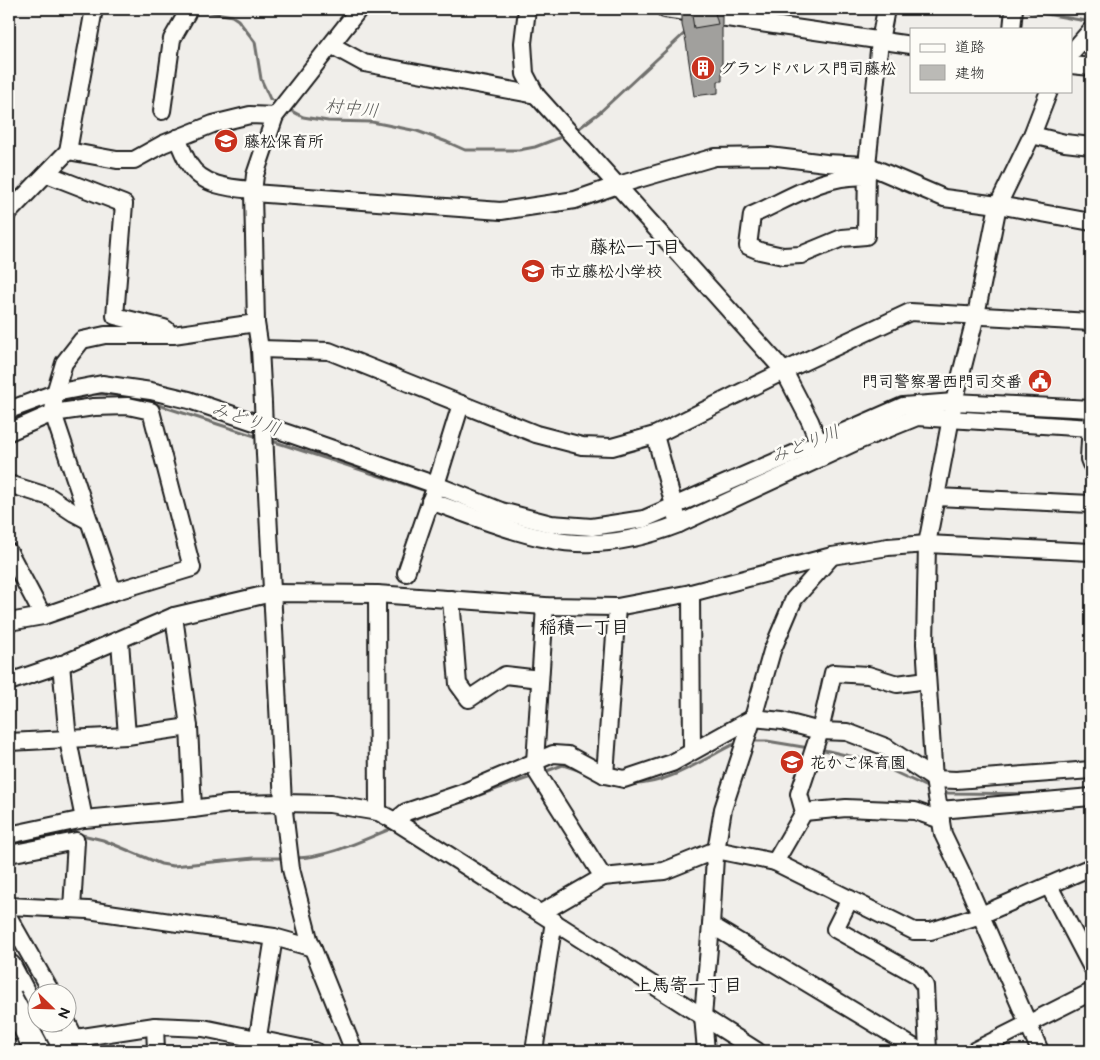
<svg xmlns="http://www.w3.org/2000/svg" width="1100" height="1060" font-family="'Balsamiq Sans','Klee One',sans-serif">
	<rect width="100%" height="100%" fill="#f0eeea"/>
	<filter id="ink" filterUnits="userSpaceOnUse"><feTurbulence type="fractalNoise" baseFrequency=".02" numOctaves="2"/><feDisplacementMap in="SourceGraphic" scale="10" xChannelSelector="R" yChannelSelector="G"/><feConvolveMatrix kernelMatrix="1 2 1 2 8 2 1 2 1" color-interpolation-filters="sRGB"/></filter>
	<g filter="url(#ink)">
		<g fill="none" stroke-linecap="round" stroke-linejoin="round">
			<!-- stream -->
			<g stroke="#706f6d" stroke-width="3">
				<polyline points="195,9 232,16 238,20 255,42 261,79 270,99 278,103"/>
				<polyline points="1018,9 1086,21"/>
				<polyline points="288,109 303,117 328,121 372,122 417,131 447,142 465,150 519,150 535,147 561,137"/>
				<polyline points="578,129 599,113 687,31"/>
				<polyline points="59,402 95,394 120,395 152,403 258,437"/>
				<polyline points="1055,418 1083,418"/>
				<polyline points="269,440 423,490"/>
				<polyline points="751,741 767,741 809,748"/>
				<polyline points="820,749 871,761 929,788"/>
				<polyline points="544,772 563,765 581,771"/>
				<path d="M630,784C663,787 704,759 732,745L740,743"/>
				<polyline points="940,791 948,793 1041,794"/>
				<polyline points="471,798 534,776"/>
				<polyline points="408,822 444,807"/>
				<polyline points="9,845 74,833 103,840 161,864 173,866 254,858 286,858"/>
				<path d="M295,858C328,858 365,839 395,827"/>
			</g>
			<!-- minor casing -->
			<g stroke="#1c1c1c" stroke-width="20">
				<g id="minor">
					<polyline points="527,9 523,43 525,74 536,95 784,371 810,421 819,444"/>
					<polyline points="665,9 911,45"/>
					<polyline points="1012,29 1014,9"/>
					<polyline points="331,45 364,63 536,95"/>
					<polyline points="1071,53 1091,30"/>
					<polyline points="1071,65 1091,67"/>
					<polyline points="162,111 172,39 187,13 182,9"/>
					<polyline points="1032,135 1065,143 1091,146"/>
					<path d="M177,138C181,147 184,156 189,164C202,186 230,188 253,190"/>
					<polyline points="68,151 117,160 134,160 163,144 213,124 250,115 275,116"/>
					<polyline points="47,174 124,204 115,316 164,328 167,330"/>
					<path d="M867,177C826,173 789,199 752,215L748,246L760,251L783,256L801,255L842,238L866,236L867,165L880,41L886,9"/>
					<polyline points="253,193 501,211 575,200 618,185 715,157 769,156 826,163 867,165 944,198 998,205 1091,222"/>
					<polyline points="9,212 68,151 94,9"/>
					<polyline points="260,349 329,351 536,434 582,446 612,447 655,435 784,371 910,312 1091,322"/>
					<polyline points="263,403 260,349 256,323 253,193 255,175 275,116 359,9"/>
					<polyline points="9,410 55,393 102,384 151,391 189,400 290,434 436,485 501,511 551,524 592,527 644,519 903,406 954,402 1091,409"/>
					<polyline points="1091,421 1089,459 1091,464"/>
					<polyline points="9,432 53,413 94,407 128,406 151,411 192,568 113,592"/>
					<polyline points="265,454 283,803 291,869 309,939 354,1051"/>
					<polyline points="9,484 50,497 74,513 89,521"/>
					<polyline points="936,497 1091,504"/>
					<path d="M430,501C468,514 507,531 547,539C591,549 638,540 679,524L655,435"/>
					<polyline points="679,524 858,441 917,417 1091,428"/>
					<polyline points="9,552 43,616"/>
					<polyline points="406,573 436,485 461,404"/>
					<polyline points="691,593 692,751"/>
					<polyline points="377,594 378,812"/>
					<polyline points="451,599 458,684 469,699 505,675 540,679"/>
					<polyline points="174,616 189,727 193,809"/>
					<polyline points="9,622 43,616 113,592 53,413 55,393 64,363 82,340 105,335 173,335 256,323"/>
					<polyline points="120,641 127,736 189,727"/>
					<polyline points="61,664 68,740 84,819"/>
					<polyline points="9,682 65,663 174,616 272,593 377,594 545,606 617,607 691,593 832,556 888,547 927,544 1091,552"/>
					<polyline points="9,742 127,736"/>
					<polyline points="605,775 617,607"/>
					<polyline points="940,810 1091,797"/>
					<polyline points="804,812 846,808 915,811 941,820"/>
					<polyline points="395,821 406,812 462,793 553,754 568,755 605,775 624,779 672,763 753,718 782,721 820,731 847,732 886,747 934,779 956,780 1091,770"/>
					<polyline points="9,835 84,819 193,809 229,804 283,803 330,804 378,812 395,821 757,1051"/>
					<polyline points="9,854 76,841 72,909"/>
					<polyline points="775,862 804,812 799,794 820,731 833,673 868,675 897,684 927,680"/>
					<polyline points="603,877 664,871 716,850 775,862 914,931 931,931 981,915 1091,867"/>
					<polyline points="1049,886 1091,966"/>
					<polyline points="850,899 835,929 917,975 925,986 928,1051"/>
					<polyline points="9,906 88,910 274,937 313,948"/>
					<polyline points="541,913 603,877 538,774 535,762 545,606"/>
					<polyline points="9,918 51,992"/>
					<polyline points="711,925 920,1051"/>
					<polyline points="67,1022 81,1051"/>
					<polyline points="155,1026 156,1051"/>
					<polyline points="9,1030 57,1039 76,1038 155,1026 203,1028 315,1051"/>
					<polyline points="256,1049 274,937"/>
					<polyline points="534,1051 554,921"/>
					<polyline points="706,1051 703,1016 711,925 715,857 723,809 753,718 772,651 794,599 832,556"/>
					<polyline points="974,1051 1091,992"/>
					<polyline points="1040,1051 968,886 943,834 934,779 925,644 927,544 954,402 976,315 998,205 1032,135 1049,91"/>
				</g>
			</g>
			<!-- highway casing -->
			<g stroke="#1c1c1c" stroke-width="28">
				<g id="highway">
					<polyline points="9,967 38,1022"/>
					<polyline points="49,1046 52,1051"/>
				</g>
			</g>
			<!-- minor -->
			<use href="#minor" stroke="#fdfcf7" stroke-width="16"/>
			<!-- highway -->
			<use href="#highway" stroke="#fdfcf7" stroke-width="24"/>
			<!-- minor-bridge casing -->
			<g stroke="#1c1c1c" stroke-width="20" stroke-linecap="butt">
				<polyline id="minor-bridge" points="263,403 265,454"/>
			</g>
			<!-- highway-bridge casing -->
			<g stroke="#1c1c1c" stroke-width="28" stroke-linecap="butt">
				<polyline id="highway-bridge" points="9,997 38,1051"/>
			</g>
			<!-- minor-bridge -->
			<use href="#minor-bridge" stroke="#fdfcf7" stroke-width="16"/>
			<!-- highway-bridge -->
			<use href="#highway-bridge" stroke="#fdfcf7" stroke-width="24"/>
		</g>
		<!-- wall -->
		<polygon fill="#a1a09d" stroke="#1c1c1c" points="682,9 722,9 722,81 718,81 718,93 694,96 686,42 682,25"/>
		<!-- building -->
		<polygon fill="#bbbab6" stroke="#1c1c1c" points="691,9 722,9 722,12 715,13 718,24 694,28"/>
	</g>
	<!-- icons -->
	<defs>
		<g id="building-disc" transform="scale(1.25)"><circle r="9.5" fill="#c8321e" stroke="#fdfcf7"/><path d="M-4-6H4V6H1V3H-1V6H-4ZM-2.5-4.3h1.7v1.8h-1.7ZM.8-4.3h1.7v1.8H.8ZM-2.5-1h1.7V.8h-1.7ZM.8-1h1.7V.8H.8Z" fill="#fff"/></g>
		<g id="school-disc" transform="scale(1.25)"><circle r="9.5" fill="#c8321e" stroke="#fdfcf7"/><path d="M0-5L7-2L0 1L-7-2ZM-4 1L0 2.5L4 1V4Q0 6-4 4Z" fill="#fff"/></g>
		<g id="civic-disc" transform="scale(1.25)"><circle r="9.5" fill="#c8321e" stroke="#fdfcf7"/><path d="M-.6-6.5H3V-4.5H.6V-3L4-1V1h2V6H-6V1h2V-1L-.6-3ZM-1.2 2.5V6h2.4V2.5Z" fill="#fff"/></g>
	</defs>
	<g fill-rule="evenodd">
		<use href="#building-disc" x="703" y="68"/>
		<use href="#school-disc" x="226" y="141"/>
		<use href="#school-disc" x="533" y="271"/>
		<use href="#civic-disc" x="1040" y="381"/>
		<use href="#school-disc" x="792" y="762"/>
	</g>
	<g text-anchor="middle" stroke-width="5" stroke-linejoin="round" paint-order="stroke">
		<!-- poi labels -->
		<g font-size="16" font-weight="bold" fill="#1c1c1c" stroke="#fdfcf7" text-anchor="start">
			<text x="720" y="74">グランドパレス門司藤松</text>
			<text x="244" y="147">藤松保育所</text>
			<text x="550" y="277">市立藤松小学校</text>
			<text x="1022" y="387" text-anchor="end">門司警察署西門司交番</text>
			<text x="810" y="768">花かご保育園</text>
		</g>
		<!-- water labels -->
		<g font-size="18" font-style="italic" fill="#5b5b59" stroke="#fdfcf7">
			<text transform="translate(352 108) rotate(6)" y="6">村中川</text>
			<text transform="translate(246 419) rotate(18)" y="6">みどり川</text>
			<text transform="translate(805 444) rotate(-22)" y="6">みどり川</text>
		</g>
		<!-- neighbourhood labels -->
		<g font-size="18" font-weight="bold" fill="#1c1c1c" stroke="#fdfcf7">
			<text x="635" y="253">藤松一丁目</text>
			<text x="584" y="633">稲積一丁目</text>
			<text x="688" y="991">上馬寄一丁目</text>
		</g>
	</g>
	<!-- margin -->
	<rect width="1100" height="1060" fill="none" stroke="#fdfcf7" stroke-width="30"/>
	<rect x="15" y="15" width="1070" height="1030" fill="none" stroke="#1c1c1c" stroke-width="2" filter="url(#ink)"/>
	<!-- legend -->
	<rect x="910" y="28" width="162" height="65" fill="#fdfcf7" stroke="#a3a29f"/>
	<rect x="920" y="44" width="25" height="8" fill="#fdfcf7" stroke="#a3a29f"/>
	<text x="955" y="52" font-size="15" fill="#1c1c1c">道路</text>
	<rect x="920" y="65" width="25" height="15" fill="#bbbab6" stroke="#a3a29f"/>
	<text x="955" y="78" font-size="15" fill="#1c1c1c">建物</text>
	<!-- north arrow -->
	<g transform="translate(52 1008) rotate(113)"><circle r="24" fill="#fdfcf7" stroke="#a3a29f"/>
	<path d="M0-4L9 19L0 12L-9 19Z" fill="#c8321e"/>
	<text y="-8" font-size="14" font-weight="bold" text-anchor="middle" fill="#1c1c1c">N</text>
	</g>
</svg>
